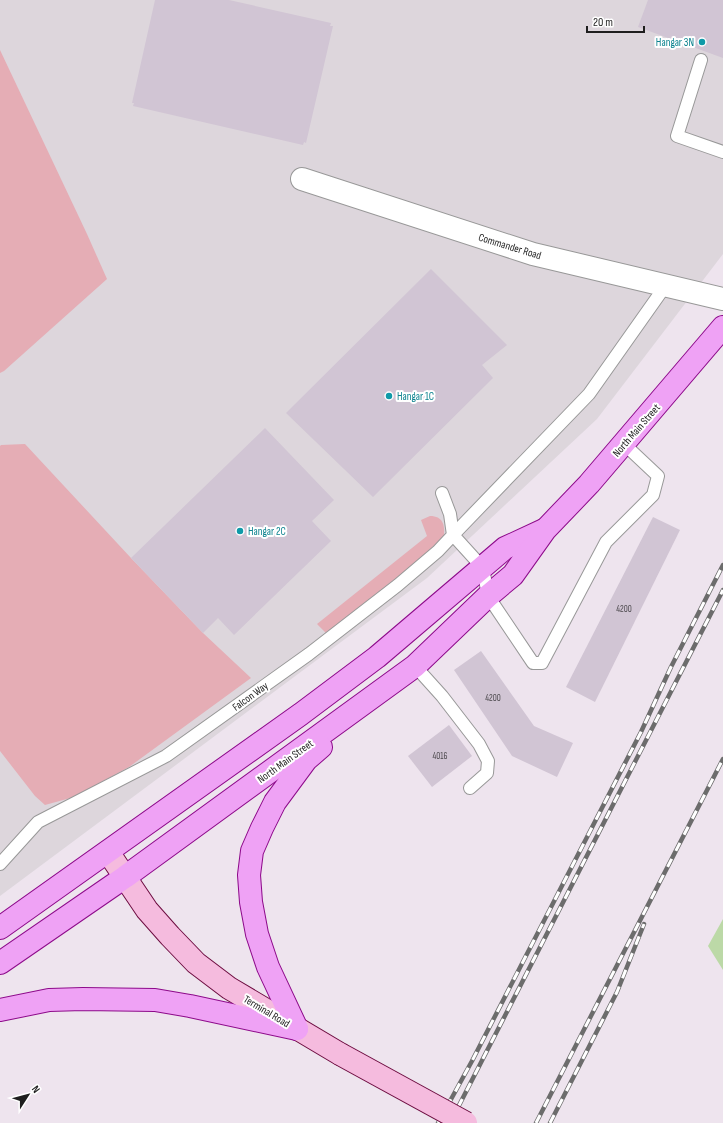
<svg xmlns="http://www.w3.org/2000/svg" width="723" height="1123" font-family="'Sofia Sans Condensed',sans-serif">
	<rect width="100%" height="100%" fill="#eee4ee"/>
	<!-- airport -->
	<polygon fill="#ddd6dc" points="0,0 723,0 723,254 597,419 427,578 0,896"/>
	<!-- grass -->
	<g fill="#e5adb5">
		<polygon points="0,50 87,234 107,279 4,371 0,373"/>
		<polygon points="25,444 131,558 203,633 251,678 129,767 74,797 45,805 35,796 0,751 0,446 1,445"/>
		<path d="M430,516C443,516 445,525 444,536L418,561L326,633L317,624L427,536L421,520Z"/>
	</g>
	<!-- water -->
	<polygon fill="#bcd9a7" points="723,919 723,970 708,946"/>
	<!-- building -->
	<g fill="#d1c5d4">
		<polygon points="155,0 229,0 331,23 330,26 333,26 306,143 304,142 303,145 133,106 134,103 132,103"/>
		<polygon points="648,0 723,0 723,58 638,27"/>
		<polygon points="431,269 507,345 482,365 493,378 373,497 286,413"/>
		<polygon points="265,428 334,500 312,521 331,541 234,635 218,618 203,633 131,558"/>
		<polygon points="653,517 680,530 595,702 566,687"/>
		<polygon points="481,651 534,726 573,743 557,777 512,756 454,670"/>
		<polygon points="449,725 472,756 432,787 408,756"/>
	</g>
	<g fill="none" stroke-linecap="round" stroke-linejoin="round">
		<!-- service casing -->
		<g stroke="#989898" stroke-width="14">
			<g id="service">
				<polyline points="701,60 677,136 723,152"/>
				<polyline points="624,444 658,476 653,495 606,542 542,663 533,663 488,596 483,568 453,535 589,394 666,285"/>
				<polyline points="415,666 442,696 479,744 488,761 487,773 470,788"/>
				<polyline points="0,864 38,822 166,756 309,654 398,585 438,551 453,535 450,514 442,493"/>
			</g>
		</g>
		<!-- minor casing -->
		<g stroke="#989898" stroke-width="24">
			<polyline id="minor" points="302,179 533,254 723,299"/>
		</g>
		<!-- secondary casing -->
		<g stroke="#6d0c40" stroke-width="24">
			<polyline id="secondary" points="108,852 147,910 170,936 196,963 229,988 340,1054"/>
		</g>
		<!-- primary casing -->
		<g stroke="#8d0a8a" stroke-width="24">
			<g id="primary">
				<polyline points="0,928 301,714 377,657 505,548 544,530"/>
				<polyline points="0,963 125,877 415,666 488,596 513,575 545,530 589,484 723,327"/>
				<polyline points="0,1010 49,1000 83,999 155,1000 190,1006 297,1029"/>
				<polyline points="297,1029 268,967 257,934 251,902 249,875 252,851 262,828 275,802 306,760 321,747"/>
			</g>
		</g>
		<!-- service -->
		<use href="#service" stroke="#fff" stroke-width="12"/>
		<!-- minor -->
		<use href="#minor" stroke="#fff" stroke-width="22"/>
		<!-- secondary -->
		<use href="#secondary" stroke="#f5bbde" stroke-width="22"/>
		<!-- primary -->
		<use href="#primary" stroke="#efa2f5" stroke-width="22"/>
		<!-- rail casing -->
		<g stroke="#6c6c6c" stroke-width="4.5">
			<g id="rail">
				<polyline points="438,1123 472,1061 641,732 671,667 723,565"/>
				<polyline points="450,1123 723,590"/>
				<polyline points="536,1123 723,759"/>
				<polyline points="550,1123 617,992 644,924"/>
			</g>
		</g>
		<!-- rail -->
		<use href="#rail" stroke="#fff" stroke-width="3" stroke-dasharray="9" stroke-linecap="butt"/>
		<!-- secondary-bridge casing -->
		<g stroke="#6d0c40" stroke-width="24" stroke-linecap="butt">
			<polyline id="secondary-bridge" points="340,1054 466,1123"/>
		</g>
		<!-- secondary-bridge -->
		<use href="#secondary-bridge" stroke="#f5bbde" stroke-width="22"/>
	</g>
	<!-- markers -->
	<g fill="#0f9aa8" stroke="#fff" stroke-width="1.5">
		<circle cx="702" cy="42" r="4"/>
		<circle cx="389" cy="396" r="4"/>
		<circle cx="240" cy="531" r="4"/>
	</g>
	<g text-anchor="middle" stroke-width="4" stroke-linejoin="round" paint-order="stroke">
		<!-- number labels -->
		<g font-size="9" fill="#4b484c">
			<text x="624" y="612">4200</text>
			<text x="493" y="701">4200</text>
			<text x="440" y="759">4016</text>
		</g>
		<!-- culture labels -->
		<g font-size="11" fill="#0d838f" stroke="#fff" text-anchor="start">
			<text x="694" y="46" text-anchor="end">Hangar 3N</text>
			<text x="397" y="400">Hangar 1C</text>
			<text x="248" y="535">Hangar 2C</text>
		</g>
		<!-- street labels -->
		<g font-size="11" fill="#1e1e1e" stroke="#fff">
			<text transform="translate(510 246) rotate(17)" y="4">Commander Road</text>
			<text transform="translate(636 430) rotate(-49)" y="4">North Main Street</text>
			<text transform="translate(250 696) rotate(-36)" y="4">Falcon Way</text>
			<text transform="translate(285 761) rotate(-36)" y="4">North Main Street</text>
			<text transform="translate(267 1011) rotate(31)" y="4">Terminal Road</text>
		</g>
	</g>
	<!-- north arrow -->
	<g transform="translate(28 1095) rotate(54)" stroke="#ffffff" stroke-width="3" paint-order="stroke">
	<path d="M0-3L7 15L0 10L-7 15Z" fill="#1e1e1e"/>
	<text y="-6" font-size="11" font-weight="bold" text-anchor="middle" fill="#1e1e1e">N</text>
	</g>
	<!-- scale -->
	<path d="M587 26v6h57v-6" fill="none" stroke="#1e1e1e" stroke-width="2"/>
	<text x="593" y="26" font-size="12" fill="#1e1e1e" stroke="#ffffff" stroke-width="3" paint-order="stroke">20 m</text>
</svg>
